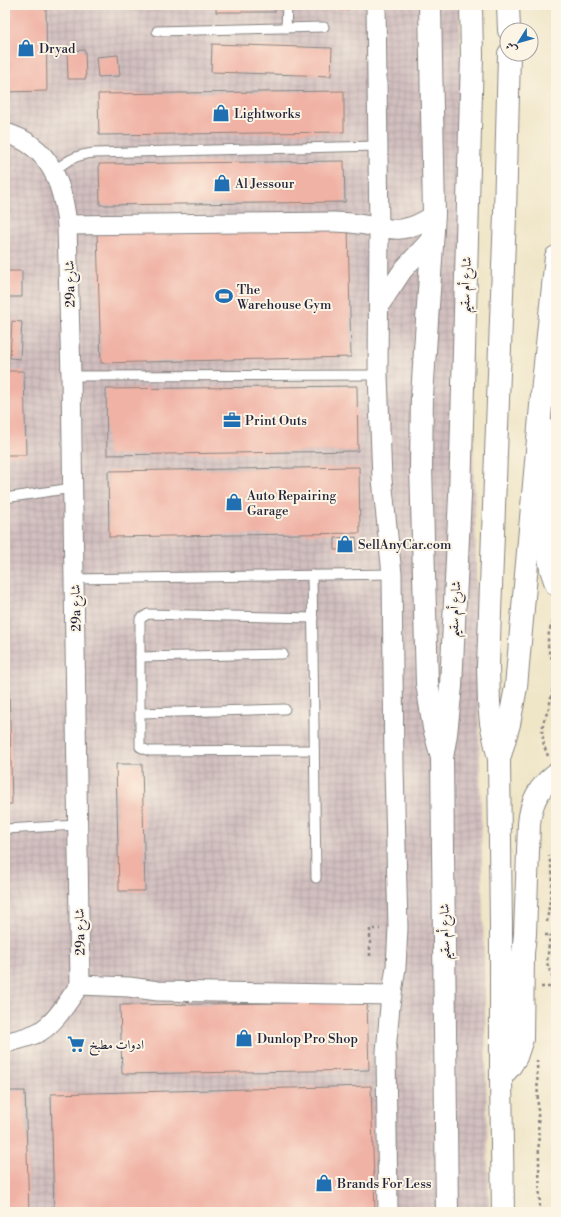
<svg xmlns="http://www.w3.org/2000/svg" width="561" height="1217" font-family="'Libre Bodoni',Amiri,serif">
	<defs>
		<pattern id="industrial-grid" width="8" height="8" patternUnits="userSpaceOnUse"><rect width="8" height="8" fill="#d1bfbf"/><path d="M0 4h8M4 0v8" fill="none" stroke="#b3a4a5"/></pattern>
	</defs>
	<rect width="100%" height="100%" fill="#fcf5e5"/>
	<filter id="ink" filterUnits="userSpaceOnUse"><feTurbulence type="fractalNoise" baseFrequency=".025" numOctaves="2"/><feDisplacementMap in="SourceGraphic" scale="8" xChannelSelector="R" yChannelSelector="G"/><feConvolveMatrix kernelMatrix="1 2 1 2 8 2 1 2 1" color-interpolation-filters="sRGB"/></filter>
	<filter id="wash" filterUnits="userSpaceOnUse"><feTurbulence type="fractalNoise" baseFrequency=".012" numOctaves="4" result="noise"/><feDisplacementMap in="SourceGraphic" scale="16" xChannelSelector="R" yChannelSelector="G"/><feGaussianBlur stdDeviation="0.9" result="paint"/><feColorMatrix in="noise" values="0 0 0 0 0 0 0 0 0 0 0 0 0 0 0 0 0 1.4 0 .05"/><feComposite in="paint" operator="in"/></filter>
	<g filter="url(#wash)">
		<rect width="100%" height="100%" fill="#efe5c7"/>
		<!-- industrial -->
		<polygon fill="url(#industrial-grid)" points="5,5 459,5 472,379 489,1212 5,1212"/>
		<g id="blocks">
			<!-- building -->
			<g fill="#f0b2a5">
				<polygon points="5,5 46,5 47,91 5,92"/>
				<rect x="216" y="5" width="59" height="7"/>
				<rect x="341" y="5" width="7" height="5"/>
				<polygon points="212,44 332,48 331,76 211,72"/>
				<polygon points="85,50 86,79 68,79 67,51"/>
				<polygon points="118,55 120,76 98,77 96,57"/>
				<polygon points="344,91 344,132 99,135 98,94"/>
				<polygon points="344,161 345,202 100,205 99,164"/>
				<polygon points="348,228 351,357 101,363 97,234"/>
				<rect x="6" y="271" width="16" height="26"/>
				<polygon points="12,321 22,322 20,359 10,358"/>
				<polygon points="5,371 24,371 26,455 5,455"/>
				<polygon points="357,386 358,451 107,455 106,389"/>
				<polygon points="359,467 360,533 109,537 108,471"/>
				<polygon points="356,537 356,550 335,550 335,538"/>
				<polygon points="5,644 8,644 12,804 5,804"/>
				<polygon points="116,764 142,764 145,891 119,891"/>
				<polygon points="367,1002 369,1070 122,1074 120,1005"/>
				<polygon points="371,1086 375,1212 54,1212 51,1094"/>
				<polygon points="5,1091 25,1091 29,1212 5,1212"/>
			</g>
		</g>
	</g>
	<g filter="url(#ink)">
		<use href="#blocks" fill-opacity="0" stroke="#888481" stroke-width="1"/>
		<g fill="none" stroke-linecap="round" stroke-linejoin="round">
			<!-- service casing -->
			<g stroke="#888481" stroke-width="11">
				<g id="service">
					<polyline points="286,28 287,5"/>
					<polyline points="157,31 324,27"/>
					<path d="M54,172C66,160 77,155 94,153L377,146"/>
					<polyline points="71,376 378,375"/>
					<polyline points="5,498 72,488"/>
					<polyline points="312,575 316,878"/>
					<polyline points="74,579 392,574"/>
					<polyline points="313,618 148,614 140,619 140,747 149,751 314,750"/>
					<polyline points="140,657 283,654"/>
					<polyline points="140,713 285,709"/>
					<polyline points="5,829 78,825"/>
				</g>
			</g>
			<!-- minor casing -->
			<g stroke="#888481" stroke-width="21">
				<g id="minor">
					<polyline points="376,5 379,228 378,375 382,479 392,574 394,767 398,928 396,967 390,1006 386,1052 388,1212"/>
					<path d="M5,133C50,145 63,184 67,225L71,376L80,985C68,1000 58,1020 41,1031C31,1037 17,1040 5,1043"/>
					<path d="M67,225L333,222C344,222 354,223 365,225C395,231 407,233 434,215"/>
					<polyline points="379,306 403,270 432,238"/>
					<polyline points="80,985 129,987 158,991 392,995"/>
				</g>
			</g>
			<!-- secondary casing -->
			<g stroke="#888481" stroke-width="24">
				<g id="secondary">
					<polyline points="430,5 434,215 422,396 421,466 427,683 434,728 442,758"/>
					<polyline points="552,431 549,558 551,569 556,584"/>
					<polyline points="499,759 509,724 516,687 543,383 556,257"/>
				</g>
			</g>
			<!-- primary casing -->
			<g stroke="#888481" stroke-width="24">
				<g id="primary">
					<polyline points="508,5 509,30"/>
					<path d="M501,1077L511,1065L516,1057L522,1039L523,953L525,934L529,824C531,802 538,788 556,774"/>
					<polyline points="447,1212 442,758 446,734 451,686 460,496 472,56 471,5"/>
					<polyline points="503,1212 501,1077 501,927 499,759 491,723 489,703 488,666 505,214 509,54"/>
				</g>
			</g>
			<!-- path -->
			<g stroke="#888481" stroke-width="2.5" stroke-dasharray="3 3" stroke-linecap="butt">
				<path d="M556,616C550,626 546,638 549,651C550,656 554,661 556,666"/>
				<polyline points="548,756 544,746 542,731 544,720 549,708 556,672"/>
				<polyline points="547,922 553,877 549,856"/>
				<polyline points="545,935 556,935"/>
				<polyline points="370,956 370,929 380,929"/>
				<polyline points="541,987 555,987 554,982 547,963 550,935"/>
				<polyline points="537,1060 540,1212"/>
			</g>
			<!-- service -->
			<use href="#service" stroke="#fff" stroke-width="9"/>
			<!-- minor -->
			<use href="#minor" stroke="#fff" stroke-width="19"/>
			<!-- secondary -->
			<use href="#secondary" stroke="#fff" stroke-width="22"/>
			<!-- primary -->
			<use href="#primary" stroke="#fff" stroke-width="22"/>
		</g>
	</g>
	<!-- icons -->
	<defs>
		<g id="shop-bare" transform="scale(1.38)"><path d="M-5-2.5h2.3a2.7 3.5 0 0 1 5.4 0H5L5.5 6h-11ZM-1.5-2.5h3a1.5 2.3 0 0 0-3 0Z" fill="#1f6fb2" stroke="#fcf5e5" stroke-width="2.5" paint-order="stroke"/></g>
		<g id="stadium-bare" transform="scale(1.38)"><path d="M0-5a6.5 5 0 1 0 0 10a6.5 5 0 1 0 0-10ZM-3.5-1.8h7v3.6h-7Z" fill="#1f6fb2" stroke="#fcf5e5" stroke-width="2.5" paint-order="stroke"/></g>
		<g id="office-bare" transform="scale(1.38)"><path d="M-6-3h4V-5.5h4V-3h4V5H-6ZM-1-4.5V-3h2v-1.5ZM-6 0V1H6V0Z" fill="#1f6fb2" stroke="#fcf5e5" stroke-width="2.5" paint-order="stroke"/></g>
		<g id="supermarket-bare" transform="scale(1.38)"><path d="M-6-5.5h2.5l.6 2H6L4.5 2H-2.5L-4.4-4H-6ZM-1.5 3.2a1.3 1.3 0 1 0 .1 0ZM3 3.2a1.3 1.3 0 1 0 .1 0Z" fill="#1f6fb2" stroke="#fcf5e5" stroke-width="2.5" paint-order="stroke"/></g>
	</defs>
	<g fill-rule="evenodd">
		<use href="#shop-bare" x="26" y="48"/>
		<use href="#shop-bare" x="221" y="113"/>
		<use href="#shop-bare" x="222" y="183"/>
		<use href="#stadium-bare" x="224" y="296"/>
		<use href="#office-bare" x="232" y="420"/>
		<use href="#shop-bare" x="234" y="502"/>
		<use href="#shop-bare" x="345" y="544"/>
		<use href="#shop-bare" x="244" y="1038"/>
		<use href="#supermarket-bare" x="76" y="1044"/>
		<use href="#shop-bare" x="324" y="1183"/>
	</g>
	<g text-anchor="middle" stroke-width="4" stroke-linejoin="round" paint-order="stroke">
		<!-- poi labels -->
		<g font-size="13" fill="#22223b" stroke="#fcf5e5" text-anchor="start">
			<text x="39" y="53">Dryad</text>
			<text x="234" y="118">Lightworks</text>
			<text x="235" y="188">Al Jessour</text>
			<text x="237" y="294">The<tspan x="237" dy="15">Warehouse Gym</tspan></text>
			<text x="245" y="425">Print Outs</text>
			<text x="247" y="500">Auto Repairing<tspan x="247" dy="15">Garage</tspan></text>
			<text x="358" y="549">SellAnyCar.com</text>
			<text x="257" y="1043">Dunlop Pro Shop</text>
			<text x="89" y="1049">ادوات مطبخ</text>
			<text x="337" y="1188">Brands For Less</text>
		</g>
		<!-- street labels -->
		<g font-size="13" fill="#22223b" stroke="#fcf5e5">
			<text transform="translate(69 284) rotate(-91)" y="5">29a شارع</text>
			<text transform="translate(465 285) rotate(-88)" y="5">شارع أم سقيم</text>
			<text transform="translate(75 608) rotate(-91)" y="5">29a شارع</text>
			<text transform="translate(454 609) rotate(-87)" y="5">شارع أم سقيم</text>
			<text transform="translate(79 932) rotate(-91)" y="5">29a شارع</text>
			<text transform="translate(444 932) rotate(-91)" y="5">شارع أم سقيم</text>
		</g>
	</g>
	<!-- margin -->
	<rect width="561" height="1217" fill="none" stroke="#fcf5e5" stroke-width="20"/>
	<!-- north arrow -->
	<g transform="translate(519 42) rotate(233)"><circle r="19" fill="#fcf5e5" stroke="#a5a1a1"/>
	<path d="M0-3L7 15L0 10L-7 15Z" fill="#1f6fb2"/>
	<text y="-6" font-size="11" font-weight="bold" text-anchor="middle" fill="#22223b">ش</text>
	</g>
</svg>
